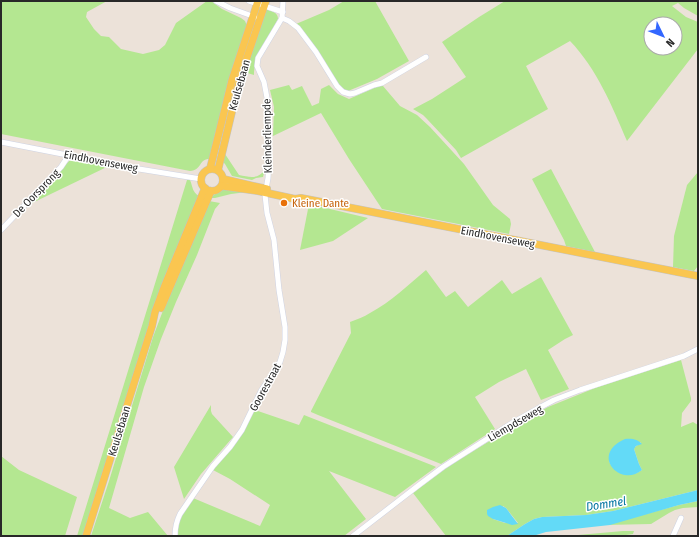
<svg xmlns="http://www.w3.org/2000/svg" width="699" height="537" font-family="'Fira Sans Condensed',sans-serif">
	<rect width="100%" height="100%" fill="#ece2d9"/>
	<!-- green -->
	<g fill="#b4e791" fill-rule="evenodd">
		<path d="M1,1H107L87,12L86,17L94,29L101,36L109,37L121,49L143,54L159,50L165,45L176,23L207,1H211L222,9L241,18L245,21L247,26L211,159C198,158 203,170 190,171L1,134Z"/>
		<path d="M344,1H375L409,61L377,79L348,91C331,83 331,70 322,57C314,45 305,35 296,24L329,10Z"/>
		<path d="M505,1H698V16L684,8L678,3L672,6L686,17L698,22V49L627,141C612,106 597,69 570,41L526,66L548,109L461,158L456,150L427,119L423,115L413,109L432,99L466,77L442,42L479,17ZM651,24H675V48H651Z"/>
		<path d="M265,9C271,11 278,12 278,19C271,33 253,59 254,75L244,72Z"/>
		<polygon points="289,85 292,90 302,86 312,106 319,103 321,89 329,85 338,94 349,99 381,85 383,86 400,106 417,115 430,127 464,164 493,205 510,219 511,224 509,234 382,209 349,159 321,113 273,136 274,107 270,90"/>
		<path d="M223,151L239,175C250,177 258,180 265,169L263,177L256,178L252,180L232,176L225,164L223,162Z"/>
		<polygon points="72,158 111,165 28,205"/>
		<polygon points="551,169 595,252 566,246 564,240 532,179"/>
		<polygon points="698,172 698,266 694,271 673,267 674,236 687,185"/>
		<path d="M187,180H190C193,187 192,192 199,196L161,293L83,536H77Z"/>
		<path d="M224,187L247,192L231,194L215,198H210C215,193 221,192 224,187Z"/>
		<polygon points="209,201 220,203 215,209 197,255 176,302 161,339 144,387 109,508 130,518 148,512 168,536 91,536 109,481 153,337 176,276"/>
		<polygon points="309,204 368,218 333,241 300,250"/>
		<path d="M426,270L446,297L455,291L468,307L502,280L512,294L541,277L573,335L565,339L548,350L569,389L541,400L526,369L499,382L475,397L495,429L441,464L318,415L311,412V411L351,333L350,322C357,319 364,317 370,313C391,302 408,285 426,270Z"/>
		<path d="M681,360L691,398V401L682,413L681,427L693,422L698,425V490L613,511L586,515L542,517L534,519L525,524L507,536H446L413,493L445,469L457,461L522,421L548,407L595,388ZM641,442C639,445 635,446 634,449L639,464L642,470L637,473L628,475L611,465L609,461V457ZM503,506L506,508L518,523H505L493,519Z"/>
		<polygon points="211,405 211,411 212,414 233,437 201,474 184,499 174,467"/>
		<path d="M255,410L299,425L304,415L309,417L434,466L436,467L395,497L329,471L366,519L344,536H178C175,522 186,509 193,498L260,526L270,505L230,479L213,470L236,443L246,427Z"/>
		<polygon points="1,456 19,470 77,497 65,536 1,536"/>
		<polygon points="698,501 698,507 683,508 675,510 669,513 651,524 605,525 679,505"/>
		<polygon points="623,531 634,531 633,534 619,536 567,536"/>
	</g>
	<!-- water -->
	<g fill="#63daf7">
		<path d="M625,439C631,438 638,439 642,444L636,446L634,449L639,464L642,470C621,488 589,455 625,439Z"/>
		<polygon points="698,490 698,501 679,505 610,525 546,532 533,536 507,536 525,524 534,519 542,517 586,515 613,511"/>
		<polygon points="500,505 506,508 518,524 512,525 493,519 488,516 487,514 487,510 493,507"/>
	</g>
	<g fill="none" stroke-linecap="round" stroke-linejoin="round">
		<!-- minor casing -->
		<g stroke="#ced3e3" stroke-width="6">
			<g id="minor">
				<polyline points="216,1 230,8 255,17"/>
				<polyline points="249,1 283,12"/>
				<polyline points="282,18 289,21 298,28 316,52 337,86 343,92 350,94 355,93 374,85 382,83 426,57"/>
				<polyline points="1,142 139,169 201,179"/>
				<polyline points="1,230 61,167 69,155"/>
				<path d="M175,536C175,528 176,522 180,514L213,466L230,447L242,430L261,391L275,370L280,362L283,352L285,340V327L279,290L274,240L267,213L265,195L268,178L269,163V120L268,103L264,82L257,66L258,58L282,18L283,1"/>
				<polyline points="353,536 419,485 443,467 512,423 537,409 554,400 580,390 684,356 698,349"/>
				<polyline points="673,536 681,518"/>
			</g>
		</g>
		<!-- major casing -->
		<g stroke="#c3c3c3" stroke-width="8">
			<g id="major">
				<circle cx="212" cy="180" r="11"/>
				<polyline points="210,169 232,80 258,1"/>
				<polyline points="218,170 240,78 266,1"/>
				<polyline points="223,179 267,189"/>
				<polyline points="222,186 258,191 295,199 301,198 698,276"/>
				<polyline points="161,308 211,191"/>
				<polyline points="86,536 152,326 155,312 165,285 205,188"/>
			</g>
		</g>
		<!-- minor -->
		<use href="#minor" stroke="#fff" stroke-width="5"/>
		<!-- major -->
		<use href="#major" stroke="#fac650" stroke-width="7"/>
	</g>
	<!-- markers -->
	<circle fill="#e8710a" stroke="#fff" stroke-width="1.5" cx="284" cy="203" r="4"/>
	<g text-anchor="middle" stroke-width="3" stroke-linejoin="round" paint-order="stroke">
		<!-- street labels -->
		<g font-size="11" fill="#282828" stroke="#fff">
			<text transform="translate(239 85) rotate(-74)" y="4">Keulsebaan</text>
			<text transform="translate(267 136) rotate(-91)" y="4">Kleinderliempde</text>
			<text transform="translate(101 161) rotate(11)" y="4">Eindhovenseweg</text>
			<text transform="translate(36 193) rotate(-46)" y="4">De Oorsprong</text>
			<text transform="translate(498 237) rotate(11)" y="4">Eindhovenseweg</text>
			<text transform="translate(265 387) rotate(-61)" y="4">Goorestraat</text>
			<text transform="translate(515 423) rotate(-30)" y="4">Liempdseweg</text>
			<text transform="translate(119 431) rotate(-73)" y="4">Keulsebaan</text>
		</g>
		<!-- food labels -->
		<g font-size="11" fill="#c56008" stroke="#fff" text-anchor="start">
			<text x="292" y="207">Kleine Dante</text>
		</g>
		<!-- water labels -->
		<g font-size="12" font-style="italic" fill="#0476a1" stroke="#fff">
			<text transform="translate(606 504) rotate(-9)" y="4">Dommel</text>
		</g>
	</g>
	<!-- border -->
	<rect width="699" height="537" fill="none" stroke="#282828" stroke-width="4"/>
	<!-- north arrow -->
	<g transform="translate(663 36) rotate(133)"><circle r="19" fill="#ffffff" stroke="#a9a9a9"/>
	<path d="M0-3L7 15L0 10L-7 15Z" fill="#3367ff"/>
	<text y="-6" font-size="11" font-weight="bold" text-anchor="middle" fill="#282828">N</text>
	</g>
</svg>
